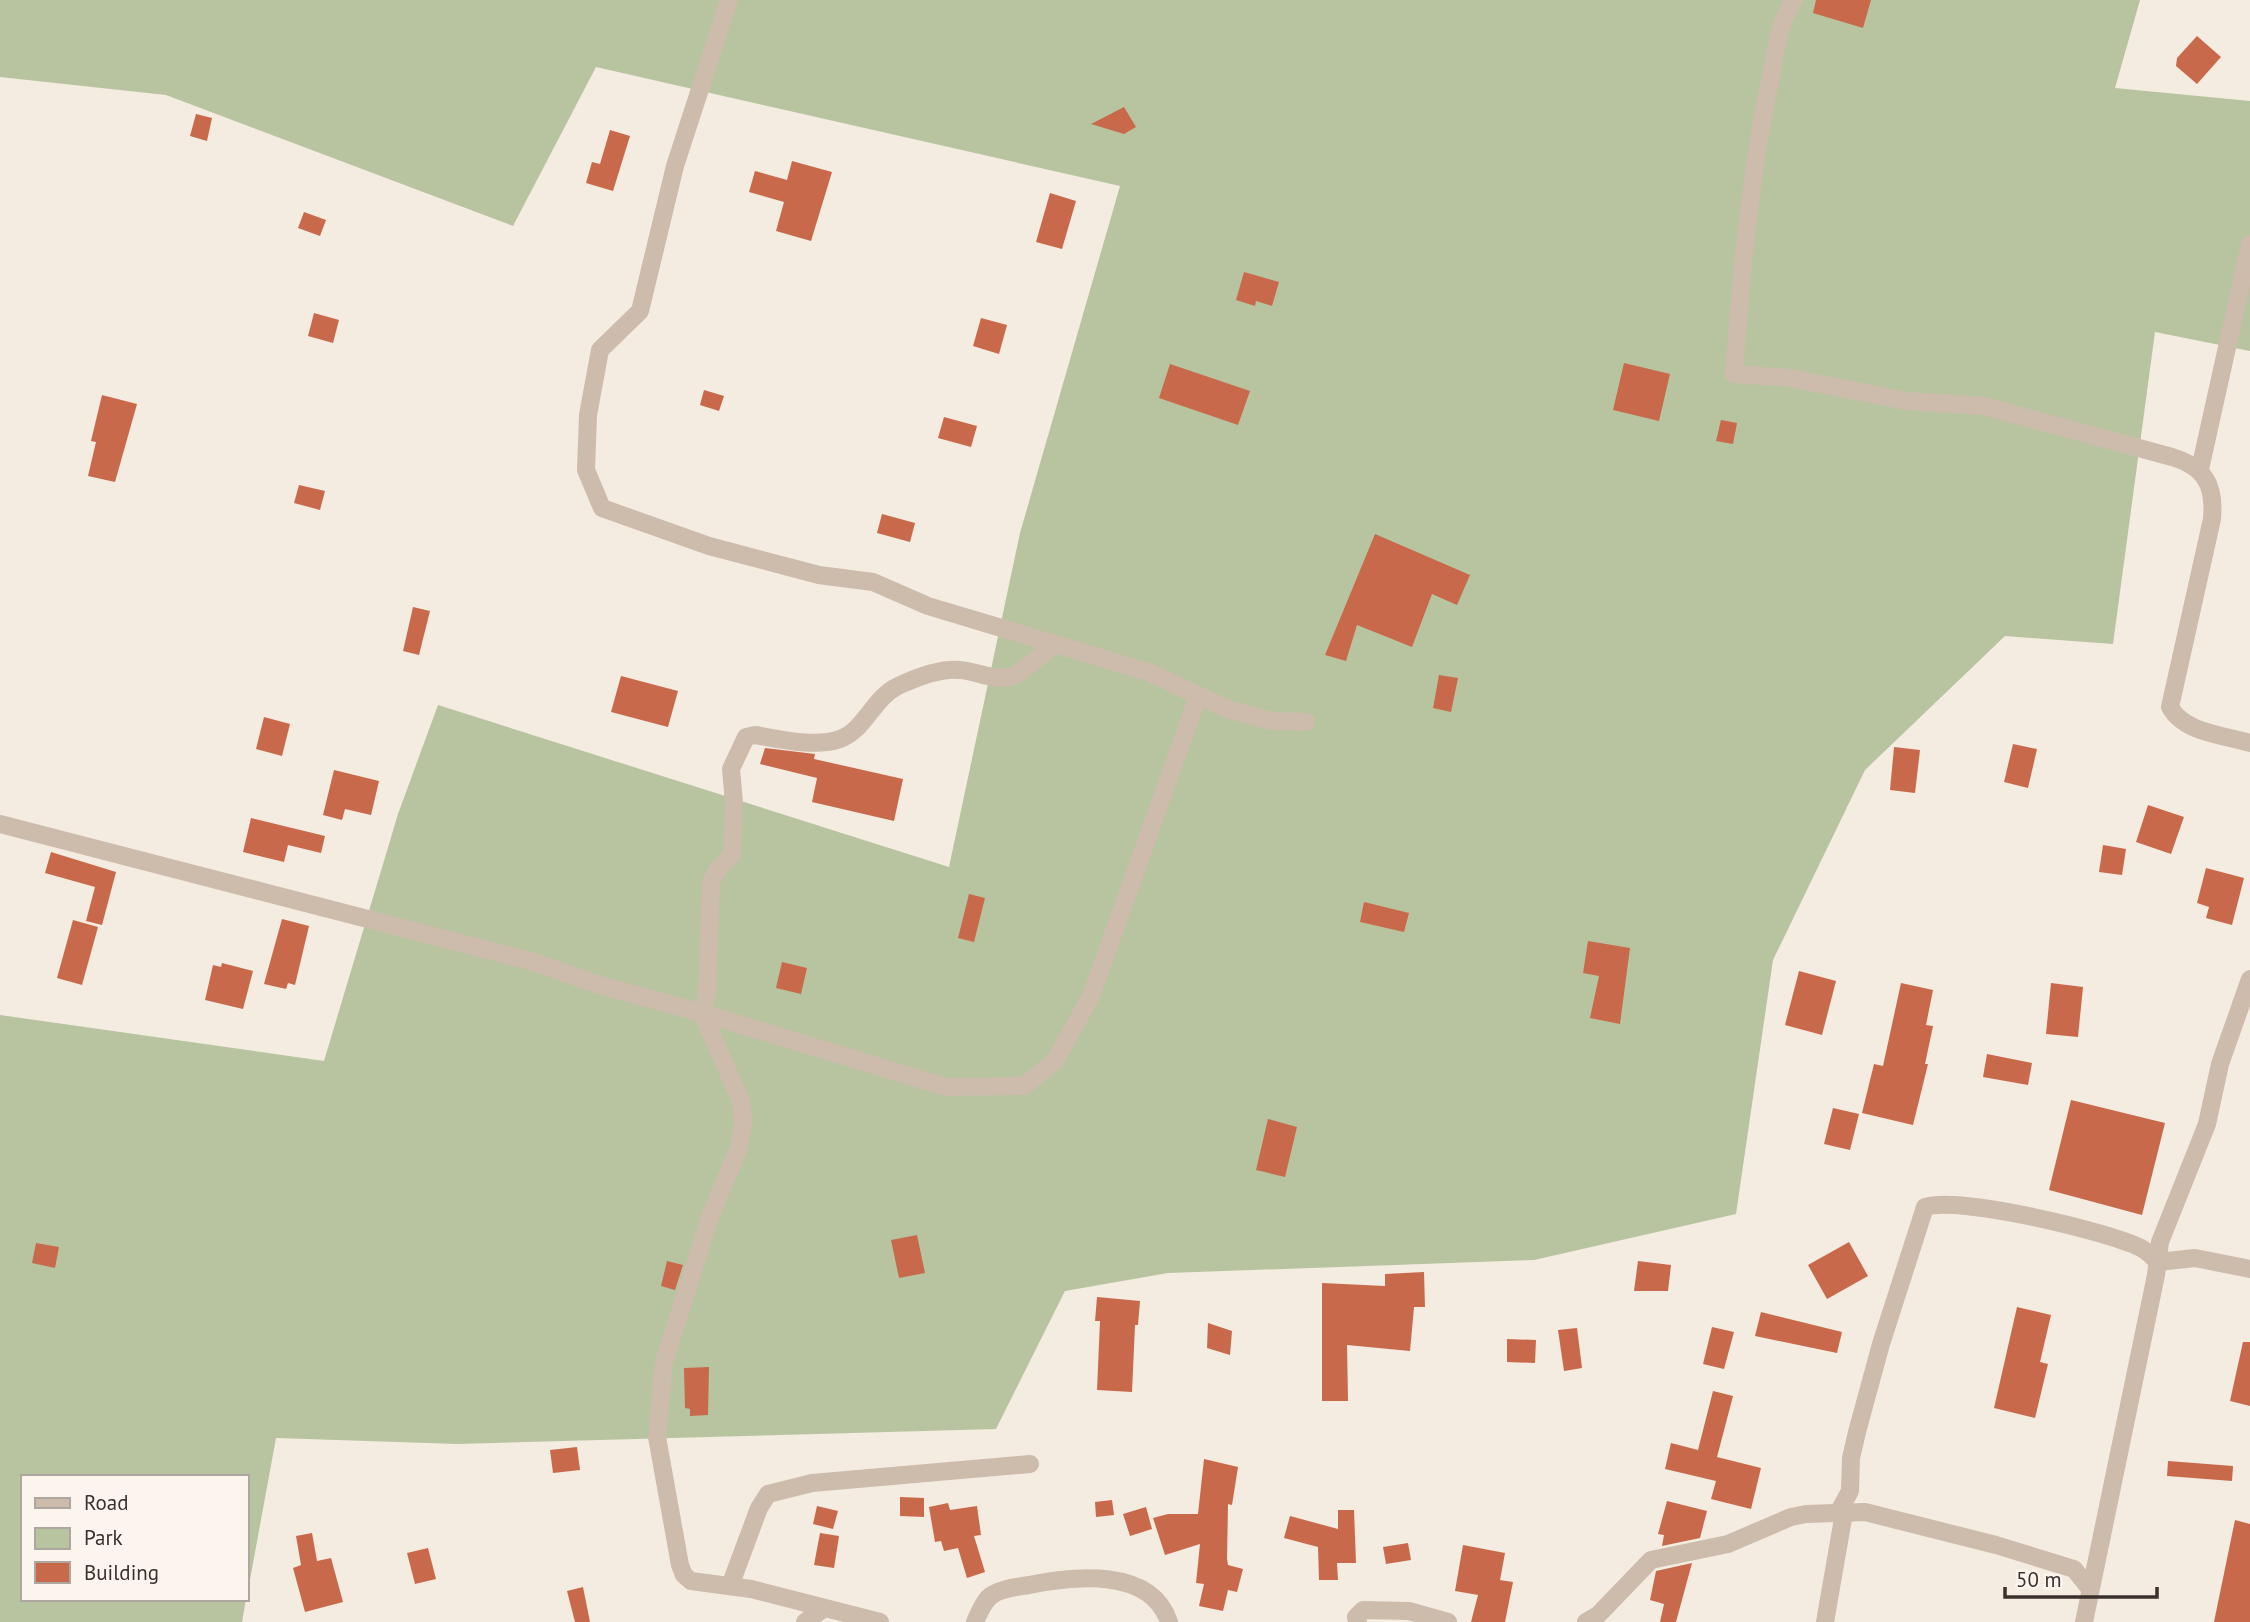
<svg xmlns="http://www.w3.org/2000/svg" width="2250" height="1622" font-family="'PT Sans',sans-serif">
	<rect width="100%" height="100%" fill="#f4ebe1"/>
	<!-- green -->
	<polygon fill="#b8c4a0" points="0,0 2140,0 2115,88 2250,101 2250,351 2155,332 2113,644 2005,636 1865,770 1773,960 1736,1214 1534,1260 1168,1273 1065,1291 996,1429 458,1444 276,1438 247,1596 247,1477 23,1477 23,1599 246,1599 242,1622 0,1622 0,1015 324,1061 398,814 438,705 949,867 1020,533 1120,186 596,67 513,226 166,95 0,77"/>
	<!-- building -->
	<g fill="#c8694b">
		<polygon points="1816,0 1871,0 1863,28 1813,13"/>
		<polygon points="2197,36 2221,57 2197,84 2176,66 2177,58"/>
		<polygon points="1124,107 1136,127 1124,134 1091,124"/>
		<polygon points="196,114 212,118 207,141 190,136"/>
		<polygon points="610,130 630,136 613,191 586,183 592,162 600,164"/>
		<polygon points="792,161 832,172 811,241 776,231 784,202 749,192 755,171 787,180"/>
		<polygon points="1050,193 1076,201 1062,249 1036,242"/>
		<polygon points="304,212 326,220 320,236 298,228"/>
		<polygon points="1244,272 1279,282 1272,306 1256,301 1255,306 1236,300"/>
		<polygon points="314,313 339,320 333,343 308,336"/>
		<polygon points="981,318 1007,325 999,354 973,346"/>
		<polygon points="1624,363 1670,374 1659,421 1613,410"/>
		<polygon points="1170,364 1250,391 1238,425 1159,398"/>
		<polygon points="704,390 724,396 719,411 700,405"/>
		<polygon points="102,395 137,404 115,482 88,476 96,442 91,441"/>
		<polygon points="944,417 977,426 971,447 938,438"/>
		<polygon points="1721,420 1737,423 1733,444 1716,441"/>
		<polygon points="299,485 325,491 320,510 294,503"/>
		<polygon points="882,514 915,523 910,542 877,533"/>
		<polygon points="1375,534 1470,575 1457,605 1432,594 1412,647 1357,625 1346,661 1325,655"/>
		<polygon points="413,607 430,611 419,655 403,651"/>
		<polygon points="1439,675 1458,678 1451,712 1433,708"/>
		<polygon points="621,676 678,691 668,727 611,712"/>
		<polygon points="264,717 290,724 282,756 256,749"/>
		<polygon points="2013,744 2037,749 2028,788 2004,782"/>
		<polygon points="1894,747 1920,750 1915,793 1890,790"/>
		<polygon points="765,748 815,754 814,759 903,779 894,821 812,802 817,778 760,764"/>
		<polygon points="334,770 379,781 371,815 345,809 342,820 323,815"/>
		<polygon points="2148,805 2184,817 2171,854 2136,842"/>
		<polygon points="251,818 325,836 321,853 288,845 284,862 243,852"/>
		<polygon points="2103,845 2126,849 2122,875 2099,872"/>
		<polygon points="51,852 116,872 102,925 86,921 95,887 45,873"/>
		<polygon points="2206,868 2244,878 2232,925 2206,918 2209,907 2197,903"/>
		<polygon points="969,894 985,898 974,942 958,938"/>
		<polygon points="1364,902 1409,913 1404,932 1360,922"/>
		<polygon points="282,919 309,926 295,985 288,983 286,989 264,984"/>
		<polygon points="73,920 98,927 82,985 57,978"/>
		<polygon points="1588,941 1630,948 1620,1024 1590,1018 1599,976 1583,973"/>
		<polygon points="782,962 807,968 801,994 776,988"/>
		<polygon points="222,963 253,971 243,1009 205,1000 213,965 221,967"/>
		<polygon points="1799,971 1836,981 1822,1035 1785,1025"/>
		<polygon points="1901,983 1933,990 1926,1025 1933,1026 1925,1064 1928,1064 1913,1125 1862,1113 1874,1064 1883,1066"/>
		<polygon points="2051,983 2083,987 2078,1037 2046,1034"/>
		<polygon points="1987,1054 2032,1063 2028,1085 1983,1077"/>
		<polygon points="2071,1100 2165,1123 2142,1215 2049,1190"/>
		<polygon points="1833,1108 1859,1114 1850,1150 1824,1144"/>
		<polygon points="1268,1119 1297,1127 1285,1177 1256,1170"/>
		<polygon points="917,1235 925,1273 899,1278 891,1240"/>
		<polygon points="1849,1242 1868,1276 1827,1299 1808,1265"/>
		<polygon points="36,1243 59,1247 55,1268 32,1263"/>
		<polygon points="667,1261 683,1265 675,1290 661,1286"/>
		<polygon points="1638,1261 1671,1265 1668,1291 1634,1291"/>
		<polygon points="1424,1272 1425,1307 1414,1307 1410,1351 1347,1345 1348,1401 1322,1401 1322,1283 1385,1286 1385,1274"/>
		<polygon points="1097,1297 1140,1301 1138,1325 1135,1325 1132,1392 1097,1390 1100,1321 1095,1321"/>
		<polygon points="2017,1307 2051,1315 2040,1362 2048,1364 2035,1418 1994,1408"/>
		<polygon points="1761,1312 1842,1332 1837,1353 1755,1336"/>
		<polygon points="1208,1323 1232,1331 1230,1355 1207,1348"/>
		<polygon points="1712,1327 1734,1332 1724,1369 1703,1364"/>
		<polygon points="1577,1328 1582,1368 1564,1371 1558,1330"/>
		<polygon points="1507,1339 1536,1340 1535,1363 1507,1362"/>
		<polygon points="2243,1342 2250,1342 2250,1406 2230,1401"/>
		<polygon points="709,1367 708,1415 690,1416 690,1409 685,1408 684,1368"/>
		<polygon points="1713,1391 1733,1396 1717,1457 1761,1468 1751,1509 1711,1499 1716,1481 1665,1469 1671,1443 1698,1450"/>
		<polygon points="577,1447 580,1470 553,1473 550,1450"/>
		<polygon points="1204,1459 1238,1467 1232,1505 1228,1504 1227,1559 1228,1565 1243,1569 1237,1592 1228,1590 1223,1611 1199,1606 1204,1584 1196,1583 1200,1544 1165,1555 1153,1518 1168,1514 1198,1514"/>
		<polygon points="2168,1461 2233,1466 2232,1481 2167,1476"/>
		<polygon points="900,1497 924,1498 924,1517 900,1516"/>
		<polygon points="1112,1500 1114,1515 1096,1517 1095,1502"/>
		<polygon points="1667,1501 1707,1511 1700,1538 1662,1546 1664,1535 1658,1534"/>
		<polygon points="948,1503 950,1510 977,1506 981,1535 974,1536 985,1572 967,1578 958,1548 944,1551 941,1541 935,1542 929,1507"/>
		<polygon points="817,1506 838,1511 833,1529 813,1524"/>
		<polygon points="1146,1507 1152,1529 1130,1536 1123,1514"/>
		<polygon points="1338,1510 1354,1510 1356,1563 1337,1563 1338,1580 1319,1580 1318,1547 1284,1538 1290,1516 1338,1529"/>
		<polygon points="2235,1520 2250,1524 2250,1622 2214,1622"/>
		<polygon points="312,1533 317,1561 331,1558 343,1602 305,1612 293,1568 301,1565 296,1536"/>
		<polygon points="820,1533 839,1536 834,1568 814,1565"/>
		<polygon points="1408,1543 1411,1560 1386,1564 1383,1547"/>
		<polygon points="1463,1545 1505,1553 1500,1580 1513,1582 1505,1622 1471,1622 1478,1595 1455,1591"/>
		<polygon points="428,1548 436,1579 415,1584 407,1553"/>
		<polygon points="1692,1563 1676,1622 1660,1622 1664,1604 1650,1600 1656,1571"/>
		<polygon points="583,1587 590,1622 575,1622 567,1591"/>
	</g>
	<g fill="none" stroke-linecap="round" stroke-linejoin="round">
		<!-- street -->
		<g stroke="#cdbbac" stroke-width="18">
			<polyline points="729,0 675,166 640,311 600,350 588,415 586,470 602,508 709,546 819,575 873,582 928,606 1148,672 1230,710 1272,721 1306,722"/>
			<path d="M1794,0C1779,22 1776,50 1771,76C1750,174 1741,275 1734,374L1790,378L1906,401L1984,406L2172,457C2205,467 2215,485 2212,519L2170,707C2184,733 2224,735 2250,743"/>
			<polyline points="2200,469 2250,244"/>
			<polyline points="0,824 534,962 596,984 702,1013 946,1087 1024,1086 1055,1061 1091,996 1198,696"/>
			<path d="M1838,1513L1850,1491L1851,1458L1857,1432L1881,1344L1925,1207C1959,1196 2107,1231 2141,1248C2147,1251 2153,1257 2158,1262L2195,1258L2250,1269"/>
			<polyline points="730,1586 759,1508 768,1494 812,1483 1030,1464"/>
			<polyline points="805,1622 823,1609"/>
			<path d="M880,1622L751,1589L691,1581L684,1575L680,1565L657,1437L664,1362L710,1217L739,1148L743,1122L741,1101L702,1013L707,993L711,882L718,869L732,855L734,803L731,769L746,737L755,735C780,739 815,748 840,739C865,730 873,698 898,686C915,678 941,668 960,670C978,671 999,684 1017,674C1030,666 1043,653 1055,644"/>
			<path d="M975,1622C979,1613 984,1600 992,1595C1003,1588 1017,1587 1029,1585C1073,1576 1151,1567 1169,1622"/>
			<polyline points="1358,1622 1356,1617 1363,1610 1409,1611 1448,1622"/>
			<polyline points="1586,1622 1598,1615 1651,1560 1728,1544 1791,1517 1806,1514 1865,1512 1996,1545 2074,1569 2090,1589"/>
			<polyline points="1825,1622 1844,1513"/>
			<polyline points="2084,1622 2156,1275 2160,1242 2207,1124 2220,1064 2250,979"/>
		</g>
	</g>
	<!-- legend -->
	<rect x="21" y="1475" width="228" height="126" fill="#fbf5ee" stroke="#aea6a0" stroke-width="2"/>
	<rect x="35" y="1498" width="35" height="10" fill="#cdbbac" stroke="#aea6a0" stroke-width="2"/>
	<text x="84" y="1510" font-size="21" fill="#3b302b">Road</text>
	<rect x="35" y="1528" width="35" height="21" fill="#b8c4a0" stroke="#aea6a0" stroke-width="2"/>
	<text x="84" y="1545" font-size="21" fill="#3b302b">Park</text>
	<rect x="35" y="1562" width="35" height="21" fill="#c8694b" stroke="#aea6a0" stroke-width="2"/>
	<text x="84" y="1580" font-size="21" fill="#3b302b">Building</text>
	<!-- scale -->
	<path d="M2005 1587v10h152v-10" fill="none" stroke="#3b302b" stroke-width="3.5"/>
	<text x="2016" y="1587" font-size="21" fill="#3b302b" stroke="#fbf5ee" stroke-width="5" paint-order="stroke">50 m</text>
</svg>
